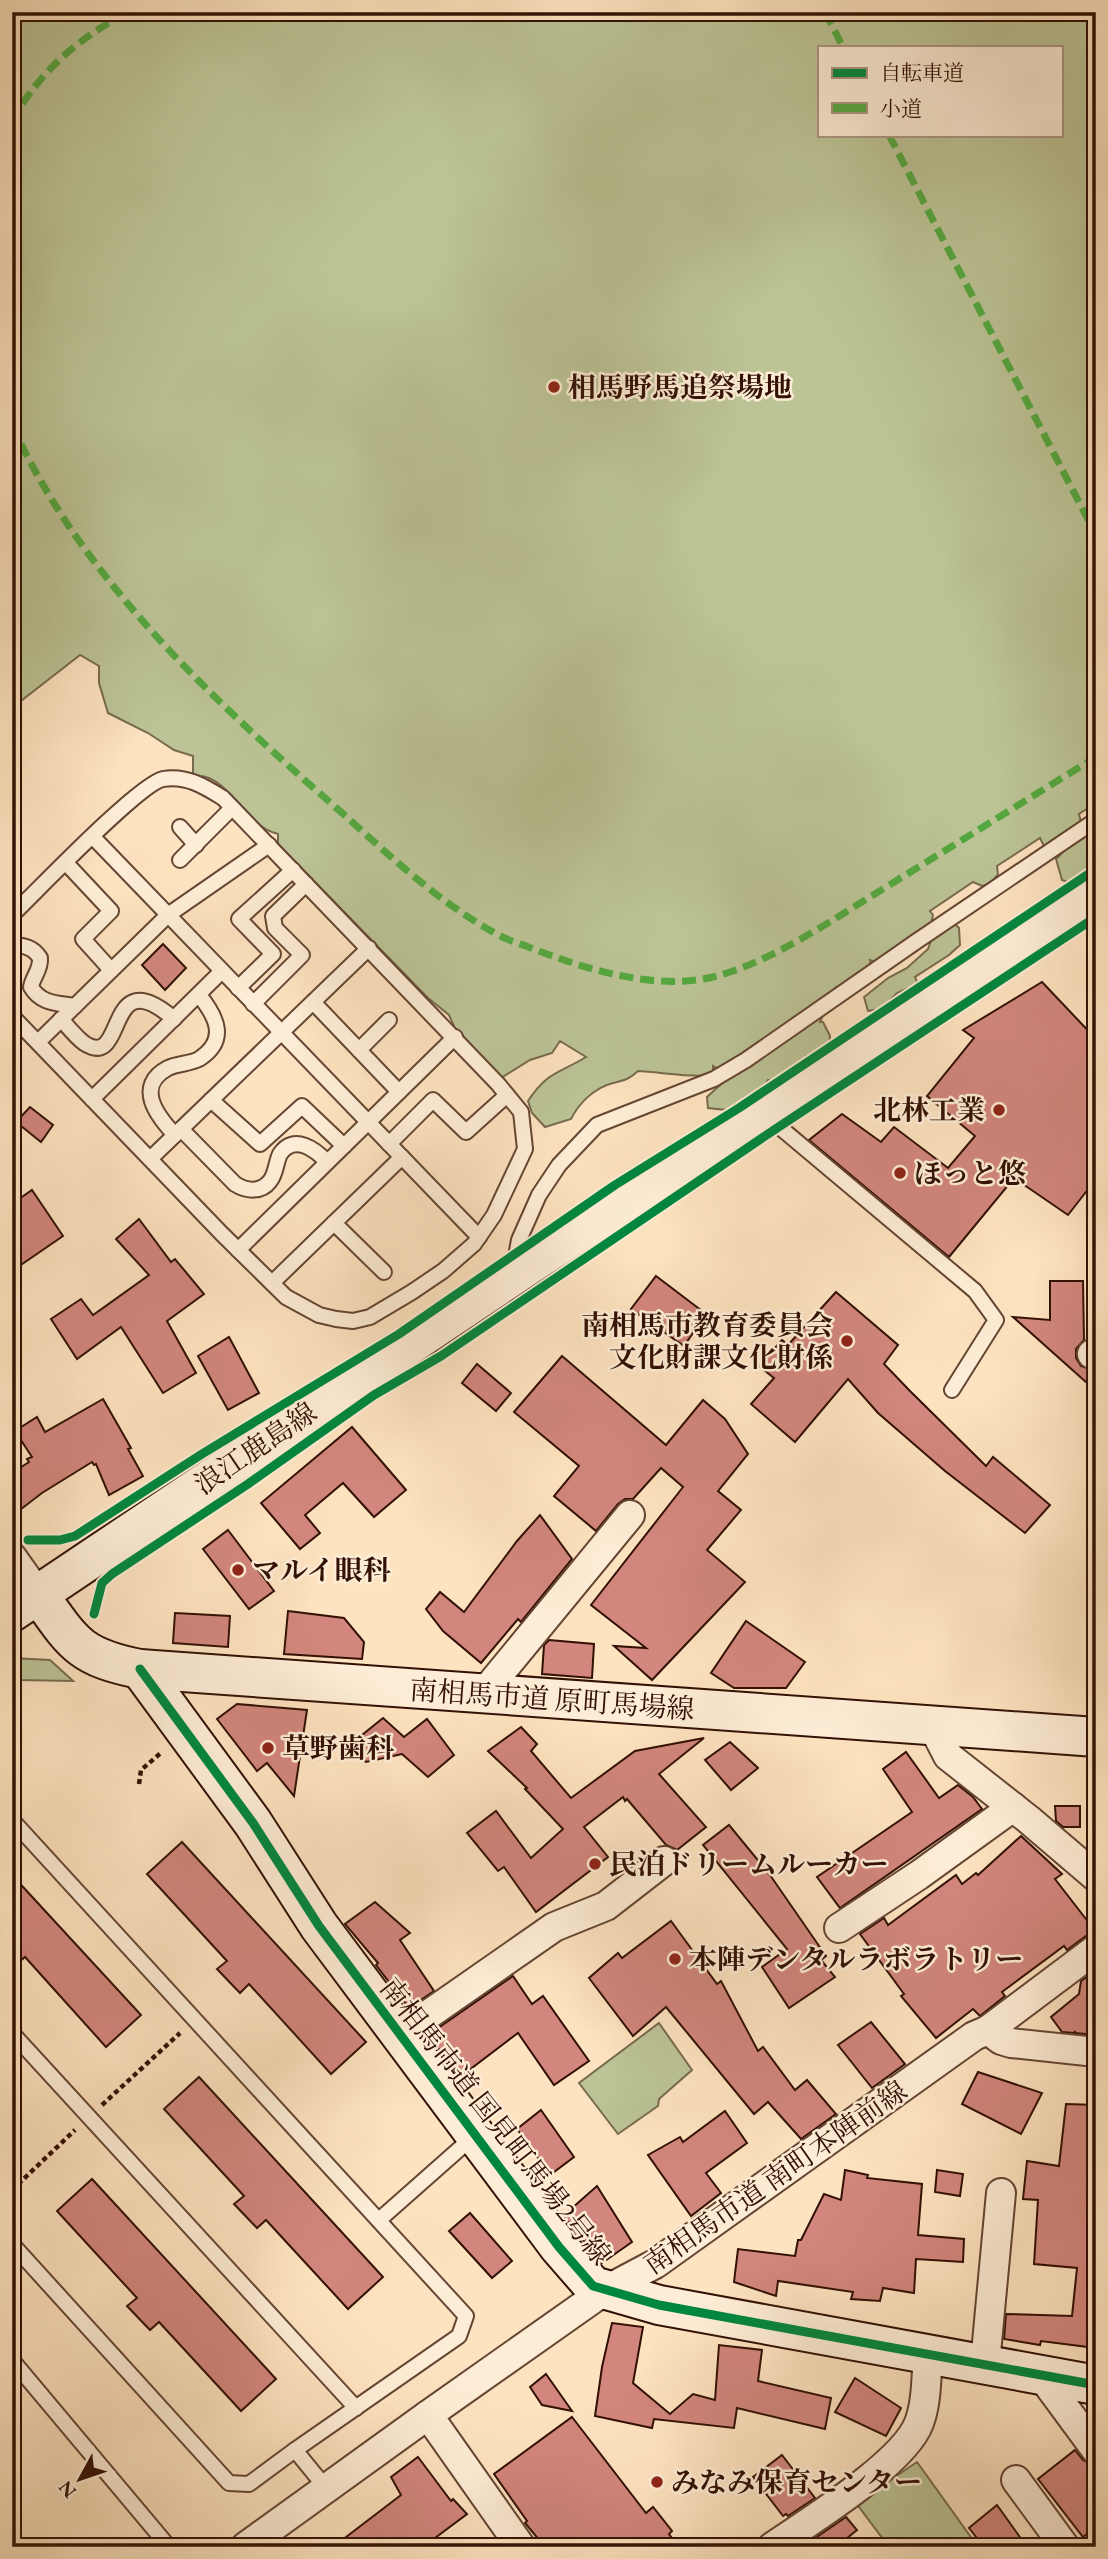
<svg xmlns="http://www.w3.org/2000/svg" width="1108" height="2559" font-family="'EB Garamond','Noto Serif JP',serif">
	<rect width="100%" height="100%" fill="#fee3c0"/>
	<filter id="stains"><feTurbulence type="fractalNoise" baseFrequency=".00286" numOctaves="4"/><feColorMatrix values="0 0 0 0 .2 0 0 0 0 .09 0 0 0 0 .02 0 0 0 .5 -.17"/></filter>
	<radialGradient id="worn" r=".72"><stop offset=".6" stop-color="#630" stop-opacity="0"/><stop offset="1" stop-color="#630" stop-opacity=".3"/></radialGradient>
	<!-- green -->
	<g fill="#bcc496" stroke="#776a4d" stroke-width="2" fill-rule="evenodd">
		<path d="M12,12H1096V803L1079,814L1084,834L1096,831V886L1085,888L1062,880L1056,859L1067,848H1045L1040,838L997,866L998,874L990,884L982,886L973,882L930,911L933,915L931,925L892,968L870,960L873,980L857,991L836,987L820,1022H823L830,1036L829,1053L823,1060L806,1056L804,1077L790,1081L768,1080L745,1112L708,1108L707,1097L730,1076L713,1066V1075C692,1078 660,1072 638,1071C628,1080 625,1080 613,1083C594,1088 579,1103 571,1119L545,1127L532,1113L528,1101C548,1071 558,1074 586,1057L560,1041L552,1053L530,1060L501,1078L470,1062L449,1015L428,998L278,844V834C247,826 237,791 209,778C205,776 198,776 193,775V756L174,750L148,733L108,713L99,683V666L80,655L12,708ZM819,47H1061V135H819Z"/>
		<polygon points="946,916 959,928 960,945 949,955 915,977 918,984 897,993 882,1009 868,1011 864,997 888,978 907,968 928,949 937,923"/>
		<polygon points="12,1658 50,1660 73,1681 18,1680 12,1671"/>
		<polygon points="659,2023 692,2070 659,2099 658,2106 618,2134 579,2083"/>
		<polygon points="917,2462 978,2547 889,2547 856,2503"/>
	</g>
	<!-- building -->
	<g fill="#d2867d" stroke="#321004" stroke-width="2">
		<polygon points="163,944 186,968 165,990 142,965"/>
		<polygon points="1042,982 1096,1039 1096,1179 1068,1215 1014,1178 949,1257 809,1140 842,1114 881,1142 894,1127 948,1168 975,1136 927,1096 974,1038 963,1030"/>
		<polygon points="30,1107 53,1125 41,1142 16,1122"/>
		<polygon points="32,1190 63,1236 12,1271 12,1204"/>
		<polygon points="139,1219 171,1262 175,1259 204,1294 167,1321 196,1373 163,1393 121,1327 77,1359 51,1319 81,1299 93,1315 149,1275 116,1239"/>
		<polygon points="656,1276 706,1314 684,1346 631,1309"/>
		<polygon points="1050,1281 1083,1281 1084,1340 1076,1349 1076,1358 1081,1366 1096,1371 1096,1391 1013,1317 1050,1320"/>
		<polygon points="836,1292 898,1345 884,1364 910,1391 986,1466 993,1457 1050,1505 1025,1533 945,1471 878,1413 848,1379 795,1442 751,1404 774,1378 759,1366 782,1340 788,1345"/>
		<polygon points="229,1337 259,1393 228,1410 198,1356"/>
		<polygon points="562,1356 666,1445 703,1400 725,1419 748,1454 718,1491 741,1510 707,1550 745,1582 652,1680 614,1646 646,1648 591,1605 683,1487 661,1468 633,1499 625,1499 618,1504 596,1531 554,1496 579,1466 514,1412"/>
		<polygon points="477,1364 511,1393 496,1411 462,1383"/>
		<polygon points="103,1399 131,1448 128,1449 143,1476 109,1495 96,1464 94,1465 92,1462 42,1493 12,1516 12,1473 29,1462 27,1459 32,1457 15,1431 37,1417 45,1432"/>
		<polygon points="352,1427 406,1490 374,1517 343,1483 305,1515 320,1533 300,1549 261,1503"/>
		<polygon points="540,1515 572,1559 521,1622 518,1619 481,1663 443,1631 426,1609 440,1592 464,1612 517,1541"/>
		<polygon points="228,1530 274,1591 249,1609 203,1549"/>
		<polygon points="288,1611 344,1618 364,1642 362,1659 284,1654"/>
		<polygon points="175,1613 230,1616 228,1647 173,1643"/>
		<polygon points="746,1621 805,1662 786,1688 734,1688 711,1673"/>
		<polygon points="549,1640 594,1644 592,1678 542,1674 544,1645"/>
		<polygon points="237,1704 307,1710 294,1796 267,1763 257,1771 217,1719"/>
		<polygon points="383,1718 404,1737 427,1719 454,1755 428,1777 402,1754 366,1762 351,1744"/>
		<polygon points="521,1727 537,1744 531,1751 571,1798 635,1751 704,1738 659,1774 706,1827 677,1850 666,1845 627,1799 625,1801 623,1797 584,1827 608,1857 536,1912 504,1867 498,1871 467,1833 496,1811 531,1858 563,1829 525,1789 527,1788 488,1751"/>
		<polygon points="730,1742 758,1768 731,1790 705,1760"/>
		<polygon points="906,1752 939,1798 958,1785 973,1797 982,1809 840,1908 817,1877 912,1812 883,1769"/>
		<polygon points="1055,1806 1080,1806 1080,1827 1063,1827 1056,1821"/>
		<polygon points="729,1825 770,1875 826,1956 821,1960 835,1977 789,2008 762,1967 787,1949 703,1845"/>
		<polygon points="1021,1836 1062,1874 1055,1879 1096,1932 1086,1936 1067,1950 1064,1946 1002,1992 1005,1996 980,2016 973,2009 936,2038 901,1996 904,1994 860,1934 884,1918 888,1925 956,1875 962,1884 976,1873 978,1875"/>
		<polygon points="182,1842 366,2042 331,2074 249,1984 240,1993 217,1969 227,1961 147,1874"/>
		<polygon points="12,1875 141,2015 106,2047 25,1957 12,1968"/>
		<polygon points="375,1902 410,1933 400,1940 434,1991 409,2008 376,1965 378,1963 345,1924"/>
		<polygon points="671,1921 717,1984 721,1981 758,2051 763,2047 795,2090 807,2080 836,2114 801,2139 768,2102 754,2114 666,2007 633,2036 589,1978 618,1953 622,1958"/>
		<polygon points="1090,1975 1096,1975 1096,2035 1075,2033 1075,2031 1074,2033 1062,2032 1051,2017 1079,1994 1081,1981"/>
		<polygon points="513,1976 532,2004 543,1996 589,2061 554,2085 518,2033 460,2077 428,2035"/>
		<polygon points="871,2022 905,2064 872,2088 838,2045"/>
		<polygon points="978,2072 1042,2093 1021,2134 962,2104"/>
		<polygon points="199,2077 383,2277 348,2309 266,2220 257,2228 234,2204 244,2196 164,2109"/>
		<polygon points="1066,2104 1096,2105 1096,2348 1041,2341 1040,2345 1004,2339 1006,2314 1072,2316 1077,2268 1034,2264 1038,2200 1023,2199 1027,2161 1059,2166"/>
		<polygon points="541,2110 574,2157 550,2175 517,2129"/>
		<polygon points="725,2111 747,2143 706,2173 721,2193 691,2216 648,2155 680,2137 683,2142"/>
		<polygon points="845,2170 868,2175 867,2178 922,2184 918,2235 964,2239 963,2262 916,2259 914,2293 883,2288 880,2301 851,2299 853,2292 778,2281 776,2296 734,2282 738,2249 795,2256 798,2240 801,2240 824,2194 841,2200"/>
		<polygon points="937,2170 963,2174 960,2196 935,2192"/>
		<polygon points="92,2179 276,2379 241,2411 159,2322 150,2330 127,2306 137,2298 57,2211"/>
		<polygon points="597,2186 632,2242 602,2263 563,2216"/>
		<polygon points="470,2213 512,2261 492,2278 449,2231"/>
		<polygon points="612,2323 643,2327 633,2383 670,2414 693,2394 715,2400 719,2345 762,2350 758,2381 831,2398 825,2429 737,2408 734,2428 654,2419 652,2428 595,2416 602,2367"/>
		<polygon points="546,2374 572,2411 542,2405 530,2387"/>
		<polygon points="855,2378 901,2408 886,2436 835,2412"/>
		<polygon points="572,2417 646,2513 653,2507 672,2531 669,2534 679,2547 545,2547 525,2523 527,2521 494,2474"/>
		<polygon points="1075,2450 1083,2460 1096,2466 1096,2527 1083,2537 1038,2479"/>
		<polygon points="782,2455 815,2498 788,2516 786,2514 783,2516 753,2477"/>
		<polygon points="418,2457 451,2501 453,2499 467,2514 423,2547 333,2547 401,2495 391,2477"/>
		<polygon points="997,2505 1027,2547 984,2547 969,2528"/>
		<polygon points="846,2517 857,2530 836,2547 810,2547 808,2543"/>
	</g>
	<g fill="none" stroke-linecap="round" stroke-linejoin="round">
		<!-- lane casing -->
		<g stroke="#654533" stroke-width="18">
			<g id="lane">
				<polyline points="180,827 196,845"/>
				<polyline points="93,837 479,1237"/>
				<polyline points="180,860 232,808"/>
				<polyline points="66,863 111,911 83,939 111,970"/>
				<path d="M12,915C37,891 139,784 163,779C186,775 204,786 223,798L498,1084L521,1112L525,1149L494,1215L474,1244L443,1271L412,1292L370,1317L353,1321L336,1319L319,1315L286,1297L222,1234L12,1016"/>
				<path d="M12,946C23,944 34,948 40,958C41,970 33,976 31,987C41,1004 57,1003 75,1006"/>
				<polyline points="238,988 273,954 239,919 293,870"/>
				<polyline points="313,1002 399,1092"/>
				<polyline points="253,1004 302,955 275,928 273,916 306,884"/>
				<path d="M61,1019C68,1027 76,1037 84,1043C128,1072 103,958 174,1019"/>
				<polyline points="38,1042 168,915 269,845"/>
				<polyline points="359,1050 389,1020"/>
				<polyline points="92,1099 222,971"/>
				<polyline points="211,1100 260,1144 302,1106 344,1146"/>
				<polyline points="764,1114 975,1291 996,1320 952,1390"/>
				<path d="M181,1129L235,1184C246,1191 261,1193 270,1181C276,1174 276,1162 280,1154C294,1133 316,1150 327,1162"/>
				<path d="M175,1135C157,1116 134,1086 168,1068C178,1063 190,1064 199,1059C229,1040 216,1016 199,995"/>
				<polyline points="389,1144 433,1100 466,1132 507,1095"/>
				<polyline points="150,1159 369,948"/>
				<polyline points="334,1223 384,1272"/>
				<polyline points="238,1250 455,1037"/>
				<polyline points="514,1267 519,1240 539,1195 559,1165 597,1125 714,1079 746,1060 917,941 1096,820"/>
				<polyline points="272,1283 402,1157"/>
				<polyline points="12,1820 466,2316 459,2336 295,2450 326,2488"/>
				<polyline points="12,2033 356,2408"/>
				<polyline points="379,2220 474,2136"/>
				<polyline points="12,2244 229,2483 249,2484 295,2450"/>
				<polyline points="12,2360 169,2547"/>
			</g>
		</g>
		<!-- street casing -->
		<g stroke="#654533" stroke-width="32">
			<g id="street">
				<polyline points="1092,1354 1096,1355"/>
				<polyline points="12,1557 39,1595"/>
				<polyline points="483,1694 630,1515"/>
				<polyline points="932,1725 948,1756 1028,1819 1096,1877"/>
				<polyline points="839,1928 919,1875 1013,1807"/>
				<polyline points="988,2030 1001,2040 1011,2043 1096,2052"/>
				<polyline points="399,2035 554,1927 606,1906 664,1861"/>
				<polyline points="985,2364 1001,2193"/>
				<polyline points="1040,2374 1096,2450"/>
				<polyline points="428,2415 521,2547"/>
				<polyline points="1016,2480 1065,2547"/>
				<polyline points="245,2547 428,2415 604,2291 655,2264 974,2036 988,2030 1096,1949"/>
				<path d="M772,2547C810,2521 904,2463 919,2423C927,2402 926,2377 928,2354"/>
			</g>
		</g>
		<!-- secondary casing -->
		<g stroke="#321004" stroke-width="42">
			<g id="secondary">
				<path d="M39,1595C73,1643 79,1657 140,1669L1096,1737"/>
				<polyline points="12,1612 541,1257 958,986 1096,894"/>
				<polyline points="140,1669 253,1823 319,1926 559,2247 593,2286 659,2305 1096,2385"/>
			</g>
		</g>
		<!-- path -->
		<g stroke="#321004" stroke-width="4.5" stroke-dasharray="5 3.5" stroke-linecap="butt">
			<polyline points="139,1784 141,1770 162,1752"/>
			<polyline points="102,2105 180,2033"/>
			<polyline points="12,2190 75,2130"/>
		</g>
		<!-- lane -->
		<use href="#lane" stroke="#feedd6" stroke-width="14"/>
		<!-- street -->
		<use href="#street" stroke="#feedd6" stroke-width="28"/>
		<!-- secondary -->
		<use href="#secondary" stroke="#feedd6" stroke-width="38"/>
		<!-- quiet -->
		<g stroke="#54a840" stroke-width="7" stroke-dasharray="14 7" stroke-linecap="butt">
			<polyline points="825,12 843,47"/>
			<path d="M12,122C38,72 79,38 128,12"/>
			<polyline points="889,135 1096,535"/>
			<path d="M12,425C83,581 214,701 341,812C389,855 436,900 493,932C504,939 518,943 531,948C585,969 655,991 713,977C767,964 831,921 878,892C951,847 1023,802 1096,757"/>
		</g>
		<!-- cycleway casing -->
		<g stroke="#feedd6" stroke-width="13">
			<g id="cycleway">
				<polyline points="28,1540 60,1540 75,1536 202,1454 399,1334 615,1185 739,1108 1096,869"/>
				<polyline points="94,1614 102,1583 112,1574 248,1484 374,1395 441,1356 768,1134 1096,917"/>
				<polyline points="140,1669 253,1823 319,1926 559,2247 593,2286 659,2305 1096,2385"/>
			</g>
		</g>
		<!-- cycleway -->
		<use href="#cycleway" stroke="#00873e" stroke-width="9"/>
	</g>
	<!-- markers -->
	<g fill="#8f2418" stroke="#feedd6" stroke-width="2.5">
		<circle cx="554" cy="387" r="7"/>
		<circle cx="999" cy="1110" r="7"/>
		<circle cx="900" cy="1173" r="7"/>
		<circle cx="847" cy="1341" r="7"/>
		<circle cx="238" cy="1570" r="7"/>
		<circle cx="268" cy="1748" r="7"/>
		<circle cx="595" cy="1864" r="7"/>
		<circle cx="675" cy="1959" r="7"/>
		<circle cx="657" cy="2482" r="7"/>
	</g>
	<g text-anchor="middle" stroke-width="5" stroke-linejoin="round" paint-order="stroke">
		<!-- poi labels -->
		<g font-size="28" font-weight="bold" fill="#321004" stroke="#feedd6" text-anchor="start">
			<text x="568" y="397">相馬野馬追祭場地</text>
			<text x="985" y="1120" text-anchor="end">北林工業</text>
			<text x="914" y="1183">ほっと悠</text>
			<text x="833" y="1335" text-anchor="end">南相馬市教育委員会<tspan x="833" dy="32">文化財課文化財係</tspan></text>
			<text x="252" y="1580">マルイ眼科</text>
			<text x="282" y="1758">草野歯科</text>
			<text x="609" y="1874">民泊ドリームルーカー</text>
			<text x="689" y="1969">本陣デンタルラボラトリー</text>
			<text x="671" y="2492">みなみ保育センター</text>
		</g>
		<!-- street labels -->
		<g font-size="28" fill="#321004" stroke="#feedd6">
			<text transform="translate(255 1448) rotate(-34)" y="10">浪江鹿島線</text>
			<text transform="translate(552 1699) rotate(4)" y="10">南相馬市道 原町馬場線</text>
			<text transform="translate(496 2121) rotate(52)" y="10">南相馬市道 国見町馬場2号線</text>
			<text transform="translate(775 2177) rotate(-35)" y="10">南相馬市道 南町本陣前線</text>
		</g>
	</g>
	<!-- margin -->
	<rect width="1108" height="2559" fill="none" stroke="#fee3c0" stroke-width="42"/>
	<rect x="14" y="14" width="1080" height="2531" fill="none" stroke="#321004" stroke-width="3.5"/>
	<rect x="21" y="21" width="1066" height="2517" fill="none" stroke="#321004" stroke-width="2"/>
	<!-- legend -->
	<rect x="818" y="46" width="245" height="91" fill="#feedd6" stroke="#ac9582" stroke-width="2"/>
	<rect x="832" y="68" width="35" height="10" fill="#00873e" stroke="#ac9582" stroke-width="2"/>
	<text x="880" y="80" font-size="21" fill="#321004">自転車道</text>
	<rect x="832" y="103" width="35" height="10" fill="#54a840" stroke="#ac9582" stroke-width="2"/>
	<text x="880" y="116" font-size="21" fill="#321004">小道</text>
	<!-- north arrow -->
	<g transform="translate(80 2479) rotate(230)" stroke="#feedd6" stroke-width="5" paint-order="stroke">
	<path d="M0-5L12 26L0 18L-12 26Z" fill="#321004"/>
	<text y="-10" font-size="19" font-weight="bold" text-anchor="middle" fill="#321004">N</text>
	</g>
	<rect width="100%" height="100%" filter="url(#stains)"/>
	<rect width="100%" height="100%" fill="url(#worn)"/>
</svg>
